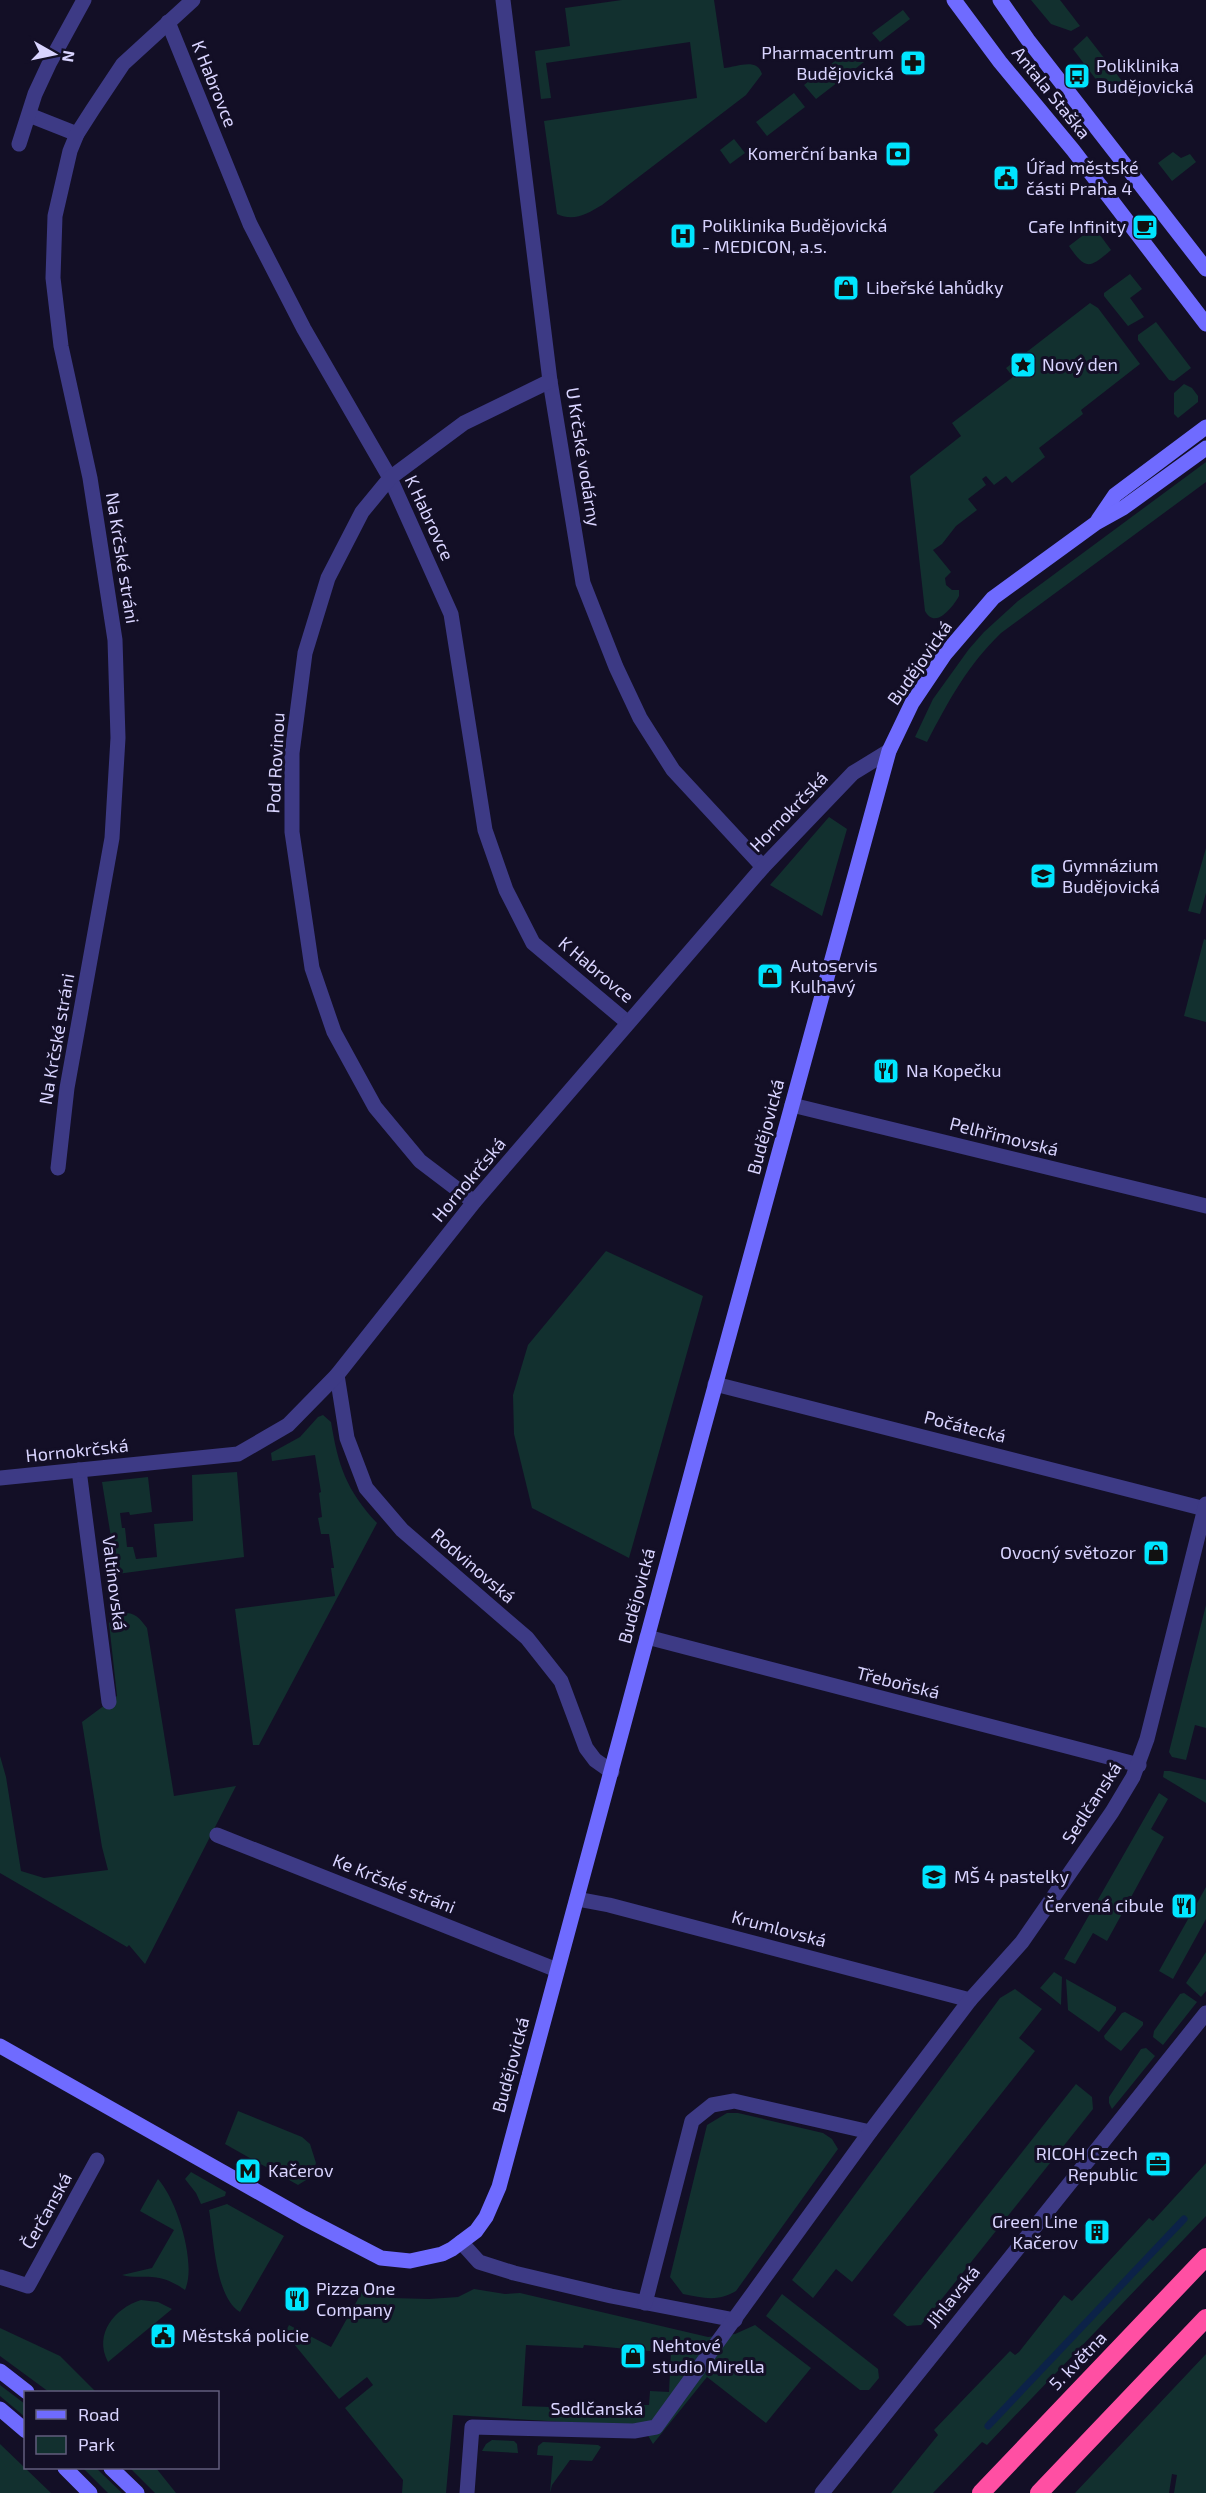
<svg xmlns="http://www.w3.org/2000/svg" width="1206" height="2493" font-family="'Exo 2',sans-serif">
	<rect width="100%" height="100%" fill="#130f26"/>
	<!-- green -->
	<g fill="#12302f" fill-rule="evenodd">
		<path d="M622,0H714L724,68C737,67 757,57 762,74L746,95L602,205C587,214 574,222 557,214L544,121L697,98L690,42L546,63L551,98L541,99L535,51L570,46L565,8Z"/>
		<polygon points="1031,0 1060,0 1080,26 1071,31 1051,24"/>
		<polygon points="903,10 910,19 880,42 872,33"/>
		<polygon points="1087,36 1129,90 1107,94 1073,49"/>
		<polygon points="857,44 864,54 860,57 864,62 816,99 804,85"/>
		<polygon points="794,93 805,107 767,136 756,122"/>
		<polygon points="734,139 745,153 730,164 720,150"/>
		<polygon points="1173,152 1181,158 1190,154 1196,162 1172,181 1158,163"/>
		<path d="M1094,227L1111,250C1090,268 1086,271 1069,246Z"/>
		<polygon points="1130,274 1142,289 1130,298 1144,317 1128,326 1104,296 1104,293"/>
		<path d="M1090,303L1098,308L1140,364L1081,410L1083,414L1039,448L1045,457L1012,483L1006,476L994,485L986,476L982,479L986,485L968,499L977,510L956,526L942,544L933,550L951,572L945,578L946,585L952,590H959V596C953,607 935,630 925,611L910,476L961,436L952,423L1013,377L1006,368Z"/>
		<polygon points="1156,322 1191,368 1174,381 1169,380 1138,340 1138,335"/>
		<polygon points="1184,384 1192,388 1198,396 1198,402 1178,418 1174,414 1174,393"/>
		<path d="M1206,462V482L1001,633C967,666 949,700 927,742L915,737L933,699L969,649L984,632L1018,601Z"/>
		<polygon points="829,817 847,829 822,916 770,885"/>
		<polygon points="1206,848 1206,893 1200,914 1188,911"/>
		<polygon points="1204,939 1206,940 1206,1022 1184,1016"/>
		<polygon points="606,1251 703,1296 629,1558 532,1508 514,1434 513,1395 528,1345"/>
		<path d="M323,1415L331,1422C338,1465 346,1490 377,1523L259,1745H253L235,1609L335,1596L331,1568H334L329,1534H321L318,1518L322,1517L319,1493L321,1492L315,1455L272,1461L271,1453L300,1437L318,1417Z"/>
		<polygon points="237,1472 244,1557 117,1574 102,1482 148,1477 152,1512 130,1515 129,1512 120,1513 122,1528 125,1528 127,1547 133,1547 136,1559 157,1557 154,1524 193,1521 192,1475"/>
		<polygon points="1206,1605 1206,1728 1195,1725 1186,1760 1172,1757 1169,1752"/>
		<path d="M119,1613C134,1612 138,1616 147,1628L174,1796L236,1786L145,1964L129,1945L127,1947L0,1873V1756L6,1777L21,1871L44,1878L108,1870L102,1847L82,1722L117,1696L109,1623Z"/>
		<polygon points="1164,1771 1170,1771 1206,1780 1206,1803 1163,1777"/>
		<polygon points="1159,1793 1168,1799 1151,1829 1164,1837 1107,1941 1093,1933 1075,1964 1064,1959"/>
		<polygon points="1206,1887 1206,1919 1173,1979 1159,1971"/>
		<polygon points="1206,1952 1206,1991 1201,1997 1186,1983"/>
		<polygon points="1054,1972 1062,1977 1061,2005 1040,1988"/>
		<polygon points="1066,1979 1116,2007 1116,2010 1099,2032 1068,2010"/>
		<polygon points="1015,1989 1042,2009 1019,2038 1035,2051 852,2282 836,2269 813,2298 792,2280 1000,1998"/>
		<polygon points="1184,1993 1197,2002 1163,2045 1153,2037 1154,2031 1180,1994"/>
		<polygon points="1125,2012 1143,2022 1143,2025 1121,2051 1105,2039 1104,2036 1122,2013"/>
		<polygon points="1146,2048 1155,2056 1112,2109 1109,2103 1109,2097 1141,2049"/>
		<polygon points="1076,2084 1092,2097 1093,2109 921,2325 907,2326 893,2315"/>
		<polygon points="238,2111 302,2137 310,2144 316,2163 311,2177 298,2185 225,2144"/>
		<path d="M727,2113H738L823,2133L832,2139L838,2149L736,2291C718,2302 703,2298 683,2294L670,2277L707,2125Z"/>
		<polygon points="1206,2163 1206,2216 987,2445 982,2442 933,2493 891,2493 938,2435 934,2430 1010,2351 1015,2355 1019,2352 1064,2295 1072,2301 1149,2218 1153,2221"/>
		<polygon points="191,2172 226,2192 225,2196 201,2204 196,2193 185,2179"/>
		<path d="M158,2179C177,2200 197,2264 185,2290C175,2283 165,2278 152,2277C142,2276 133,2278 122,2275L152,2268L174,2230L140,2211Z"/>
		<path d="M227,2204L284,2236L240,2312C215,2297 214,2238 209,2210Z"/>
		<path d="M367,2283L391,2298L429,2299L458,2297L474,2289L505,2294L520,2293L708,2337L735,2334L755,2325L811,2368L766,2423L707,2377L653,2444L643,2427L453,2415L446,2493H402L403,2480L345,2408L373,2385L367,2377L339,2399L285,2333L289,2325L331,2347ZM526,2345L583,2348L584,2345L671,2353L669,2392L650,2391L649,2405H637L636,2410L522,2406Z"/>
		<polygon points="782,2294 878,2369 879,2378 869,2390 860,2390 766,2316"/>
		<path d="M141,2300L158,2302L172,2309L108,2362C93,2334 115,2308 141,2300Z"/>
		<polygon points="0,2328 60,2356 96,2392 49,2392 0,2356"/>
		<polygon points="1206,2354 1206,2493 1174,2493 1177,2475 1172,2474 1169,2493 1075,2493"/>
		<polygon points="0,2385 25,2404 25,2417 0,2396"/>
		<polygon points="492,2440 514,2441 517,2444 518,2453 482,2451 486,2444"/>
		<polygon points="543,2442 598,2445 601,2447 592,2461 570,2460 552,2485 550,2493 553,2456 537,2455 538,2446"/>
		<polygon points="0,2444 51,2493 0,2493"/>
		<polygon points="83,2468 96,2468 122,2493 108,2493"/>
		<polygon points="130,2468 156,2468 176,2493 155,2493"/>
	</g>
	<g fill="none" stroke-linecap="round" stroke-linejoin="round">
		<!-- stream -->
		<polyline stroke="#0c2248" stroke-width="7" points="988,2426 1184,2219"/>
		<!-- street -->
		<g stroke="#3d3a85" stroke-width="15">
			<polyline points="503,0 550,381 583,583 616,667 640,718 673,770 763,867"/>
			<polyline points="168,22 250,224 304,329 390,478 451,614 485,830 506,890 533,943 627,1022"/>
			<polyline points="29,115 77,134"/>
			<polyline points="19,144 35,94 49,64 84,0"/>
			<polyline points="792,1105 1206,1206"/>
			<polyline points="58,1168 67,1088 112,838 118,738 115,640 90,478 61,346 53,278 55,216 70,151 77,134 93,109 123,64 193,0"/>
			<polyline points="474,1202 420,1161 375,1107 334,1032 312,968 292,832 292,753 305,653 328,578 362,512 390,478 464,423 550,381"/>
			<polyline points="337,1375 347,1438 366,1488 402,1530 527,1638 561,1681 586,1748 595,1760 612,1772"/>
			<polyline points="715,1384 1205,1509"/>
			<polyline points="79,1470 109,1702"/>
			<polyline points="0,1478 238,1454 288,1425 337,1375 474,1202 763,867 853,773 889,751"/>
			<polyline points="647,1637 1139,1765"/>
			<polyline points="217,1835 557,1970"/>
			<polyline points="577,1899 609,1905 970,2000"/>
			<polyline points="461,2242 479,2262 514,2273 611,2296 735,2320"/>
			<polyline points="0,2277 28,2286 97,2160"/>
			<polyline points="645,2303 692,2121 712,2105 734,2101 870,2132"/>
			<polyline points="467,2493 472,2427 634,2431 656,2427 870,2132 970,2000 1022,1942 1112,1812 1133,1777 1147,1739 1206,1504"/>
			<polyline points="822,2493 1206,2013"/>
		</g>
		<!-- secondary -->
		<g stroke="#6f6bff" stroke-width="15">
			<polyline points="954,0 1000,62 1073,150 1206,324"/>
			<polyline points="1000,0 1028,40 1206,269"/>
			<polyline points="1098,520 1115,495 1206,427"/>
			<path d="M0,2046L304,2218L381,2258L410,2261L442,2254L452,2249L476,2231L486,2217L499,2187C626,1708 758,1229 889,751L912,703L945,654L993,598L1096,523L1123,508L1206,448"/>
			<polyline points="0,2371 27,2392"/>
			<polyline points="0,2409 26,2431"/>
			<polyline points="65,2468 90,2493"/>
			<polyline points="111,2468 137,2493"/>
		</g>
		<!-- highway -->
		<g stroke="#ff4fa3" stroke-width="18">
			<polyline points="981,2493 1206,2257"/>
			<polyline points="1039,2493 1206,2318"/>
		</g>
	</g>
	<!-- icons -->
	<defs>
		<g id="pharmacy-square" transform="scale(1.35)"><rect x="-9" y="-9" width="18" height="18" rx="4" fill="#00e5ff" stroke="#130f26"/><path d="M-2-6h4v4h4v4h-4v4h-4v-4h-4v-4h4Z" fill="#111"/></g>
		<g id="bus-square" transform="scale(1.35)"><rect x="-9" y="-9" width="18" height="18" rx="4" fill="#00e5ff" stroke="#130f26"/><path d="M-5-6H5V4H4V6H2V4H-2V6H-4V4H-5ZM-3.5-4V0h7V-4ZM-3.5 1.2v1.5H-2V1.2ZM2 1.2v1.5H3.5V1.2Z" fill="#111"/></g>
		<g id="bank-square" transform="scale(1.35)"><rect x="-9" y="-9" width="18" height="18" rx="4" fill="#00e5ff" stroke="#130f26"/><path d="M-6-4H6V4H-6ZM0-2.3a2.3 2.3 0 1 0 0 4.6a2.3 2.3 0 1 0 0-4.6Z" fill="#111"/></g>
		<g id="civic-square" transform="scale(1.35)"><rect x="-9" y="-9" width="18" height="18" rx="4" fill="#00e5ff" stroke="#130f26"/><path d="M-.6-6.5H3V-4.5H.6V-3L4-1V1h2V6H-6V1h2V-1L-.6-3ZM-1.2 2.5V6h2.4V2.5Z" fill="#111"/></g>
		<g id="cafe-square" transform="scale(1.35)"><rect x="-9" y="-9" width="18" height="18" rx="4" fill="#00e5ff" stroke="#130f26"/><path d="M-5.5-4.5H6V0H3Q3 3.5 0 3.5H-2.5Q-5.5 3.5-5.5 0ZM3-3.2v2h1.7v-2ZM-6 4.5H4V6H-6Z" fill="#111"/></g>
		<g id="hospital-square" transform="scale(1.35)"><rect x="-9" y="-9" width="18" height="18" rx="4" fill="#00e5ff" stroke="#130f26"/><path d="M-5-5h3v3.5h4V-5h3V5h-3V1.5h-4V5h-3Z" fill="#111"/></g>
		<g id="shop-square" transform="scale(1.35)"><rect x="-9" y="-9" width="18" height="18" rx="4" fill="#00e5ff" stroke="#130f26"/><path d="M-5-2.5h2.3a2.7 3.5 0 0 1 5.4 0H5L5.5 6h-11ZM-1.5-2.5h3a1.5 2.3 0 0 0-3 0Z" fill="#111"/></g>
		<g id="sight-square" transform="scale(1.35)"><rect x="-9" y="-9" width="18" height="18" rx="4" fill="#00e5ff" stroke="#130f26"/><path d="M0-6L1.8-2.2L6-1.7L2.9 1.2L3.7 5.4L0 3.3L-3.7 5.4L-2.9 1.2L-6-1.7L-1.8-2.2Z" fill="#111"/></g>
		<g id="school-square" transform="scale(1.35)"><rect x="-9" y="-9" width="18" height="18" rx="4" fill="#00e5ff" stroke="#130f26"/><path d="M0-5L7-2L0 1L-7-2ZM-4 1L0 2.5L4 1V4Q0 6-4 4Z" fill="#111"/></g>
		<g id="restaurant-square" transform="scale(1.35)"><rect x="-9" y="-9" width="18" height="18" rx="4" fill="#00e5ff" stroke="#130f26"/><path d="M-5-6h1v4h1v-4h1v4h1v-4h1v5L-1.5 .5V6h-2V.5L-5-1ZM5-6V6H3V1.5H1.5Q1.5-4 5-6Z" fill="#111"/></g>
		<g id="office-square" transform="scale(1.35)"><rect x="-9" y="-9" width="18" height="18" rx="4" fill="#00e5ff" stroke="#130f26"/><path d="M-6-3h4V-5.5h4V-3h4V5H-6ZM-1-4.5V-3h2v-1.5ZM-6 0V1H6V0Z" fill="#111"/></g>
		<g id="metro-square" transform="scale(1.35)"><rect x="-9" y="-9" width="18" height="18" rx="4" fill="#00e5ff" stroke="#130f26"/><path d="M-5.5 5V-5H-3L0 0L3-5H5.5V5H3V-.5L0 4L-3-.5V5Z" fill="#111"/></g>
		<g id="building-square" transform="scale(1.35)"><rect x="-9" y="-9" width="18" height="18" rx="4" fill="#00e5ff" stroke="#130f26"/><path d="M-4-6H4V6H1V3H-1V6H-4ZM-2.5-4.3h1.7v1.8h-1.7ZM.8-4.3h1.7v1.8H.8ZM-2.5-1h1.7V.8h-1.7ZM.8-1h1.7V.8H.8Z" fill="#111"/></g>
	</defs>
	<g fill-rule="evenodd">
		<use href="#pharmacy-square" x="913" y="63"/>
		<use href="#bus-square" x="1077" y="76"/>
		<use href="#bank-square" x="898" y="154"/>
		<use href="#civic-square" x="1006" y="178"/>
		<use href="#cafe-square" x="1145" y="227"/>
		<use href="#hospital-square" x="683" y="236"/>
		<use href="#shop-square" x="846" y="288"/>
		<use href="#sight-square" x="1023" y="365"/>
		<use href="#school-square" x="1043" y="876"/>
		<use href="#shop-square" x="770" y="976"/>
		<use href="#restaurant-square" x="886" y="1071"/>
		<use href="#shop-square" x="1156" y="1553"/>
		<use href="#school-square" x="934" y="1877"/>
		<use href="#restaurant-square" x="1184" y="1906"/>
		<use href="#office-square" x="1158" y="2164"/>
		<use href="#metro-square" x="248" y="2171"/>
		<use href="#building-square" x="1097" y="2232"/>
		<use href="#restaurant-square" x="297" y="2299"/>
		<use href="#civic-square" x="163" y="2336"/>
		<use href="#shop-square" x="633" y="2356"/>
	</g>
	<g text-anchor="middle" stroke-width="6" stroke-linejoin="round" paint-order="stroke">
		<!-- poi labels -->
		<g font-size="18" fill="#d9d4ff" stroke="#130f26" text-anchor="start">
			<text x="894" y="59" text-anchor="end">Pharmacentrum<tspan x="894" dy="21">Budějovická</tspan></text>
			<text x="1096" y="72">Poliklinika<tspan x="1096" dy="21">Budějovická</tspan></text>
			<text x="878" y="160" text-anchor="end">Komerční banka</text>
			<text x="1026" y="174">Úřad městské<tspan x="1026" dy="21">části Praha 4</tspan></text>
			<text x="702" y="232">Poliklinika Budějovická<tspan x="702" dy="21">- MEDICON, a.s.</tspan></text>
			<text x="1126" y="233" text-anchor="end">Cafe Infinity</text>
			<text x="866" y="294">Libeřské lahůdky</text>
			<text x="1042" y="371">Nový den</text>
			<text x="1062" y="872">Gymnázium<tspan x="1062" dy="21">Budějovická</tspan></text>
			<text x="790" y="972">Autoservis<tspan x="790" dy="21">Kulhavý</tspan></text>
			<text x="906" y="1077">Na Kopečku</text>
			<text x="1136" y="1559" text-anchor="end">Ovocný světozor</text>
			<text x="954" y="1883">MŠ 4 pastelky</text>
			<text x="1164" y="1912" text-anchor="end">Červená cibule</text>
			<text x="1138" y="2160" text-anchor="end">RICOH Czech<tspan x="1138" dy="21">Republic</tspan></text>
			<text x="268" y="2177">Kačerov</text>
			<text x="1078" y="2228" text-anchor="end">Green Line<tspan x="1078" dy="21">Kačerov</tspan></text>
			<text x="316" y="2295">Pizza One<tspan x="316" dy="21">Company</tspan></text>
			<text x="182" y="2342">Městská policie</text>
			<text x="652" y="2352">Nehtové<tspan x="652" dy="21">studio Mirella</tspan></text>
		</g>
		<!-- street labels -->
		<g font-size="18" fill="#d9d4ff" stroke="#130f26">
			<text transform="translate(214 84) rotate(68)" y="6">K Habrovce</text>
			<text transform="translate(1051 93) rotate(51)" y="6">Antala Staška</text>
			<text transform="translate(583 457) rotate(81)" y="6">U Krčské vodárny</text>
			<text transform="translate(429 518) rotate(65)" y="6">K Habrovce</text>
			<text transform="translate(122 558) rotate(81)" y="6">Na Krčské stráni</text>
			<text transform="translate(920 663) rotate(-55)" y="6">Budějovická</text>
			<text transform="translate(276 763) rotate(-87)" y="6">Pod Rovinou</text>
			<text transform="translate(789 812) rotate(-46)" y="6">Hornokrčská</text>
			<text transform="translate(596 970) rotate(40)" y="6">K Habrovce</text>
			<text transform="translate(57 1039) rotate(-80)" y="6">Na Krčské stráni</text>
			<text transform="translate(766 1127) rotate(-75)" y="6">Budějovická</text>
			<text transform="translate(1004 1137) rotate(14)" y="6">Pelhřimovská</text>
			<text transform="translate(469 1180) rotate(-50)" y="6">Hornokrčská</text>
			<text transform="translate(965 1427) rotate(14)" y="6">Počátecká</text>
			<text transform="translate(77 1451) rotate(-6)" y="6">Hornokrčská</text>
			<text transform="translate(473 1566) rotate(41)" y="6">Rodvinovská</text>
			<text transform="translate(114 1583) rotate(83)" y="6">Valtínovská</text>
			<text transform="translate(637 1596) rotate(-75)" y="6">Budějovická</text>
			<text transform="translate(898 1683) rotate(14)" y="6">Třeboňská</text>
			<text transform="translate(1092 1803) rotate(-57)" y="6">Sedlčanská</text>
			<text transform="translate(394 1884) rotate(22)" y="6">Ke Krčské stráni</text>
			<text transform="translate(779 1929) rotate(15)" y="6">Krumlovská</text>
			<text transform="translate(511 2065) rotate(-75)" y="6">Budějovická</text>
			<text transform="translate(47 2211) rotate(-61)" y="6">Čerčanská</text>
			<text transform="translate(953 2297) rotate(-51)" y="6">Jihlavská</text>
			<text transform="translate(1078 2361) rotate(-46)" y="6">5. května</text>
			<text x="597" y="2415">Sedlčanská</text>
		</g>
	</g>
	<!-- legend -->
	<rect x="24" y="2391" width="195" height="78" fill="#130f26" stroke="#625e7d" stroke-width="1.5"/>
	<rect x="36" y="2410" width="30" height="9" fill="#6f6bff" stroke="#625e7d" stroke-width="1.5"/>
	<text x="78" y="2421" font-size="18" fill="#d9d4ff">Road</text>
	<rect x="36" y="2436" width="30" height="18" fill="#12302f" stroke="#625e7d" stroke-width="1.5"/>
	<text x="78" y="2451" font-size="18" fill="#d9d4ff">Park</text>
	<!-- north arrow -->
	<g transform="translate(54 54) rotate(99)" stroke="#130f26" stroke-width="4.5" paint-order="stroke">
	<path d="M0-4.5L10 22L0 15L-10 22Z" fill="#d9d4ff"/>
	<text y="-9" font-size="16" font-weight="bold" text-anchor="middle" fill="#d9d4ff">N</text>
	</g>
</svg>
